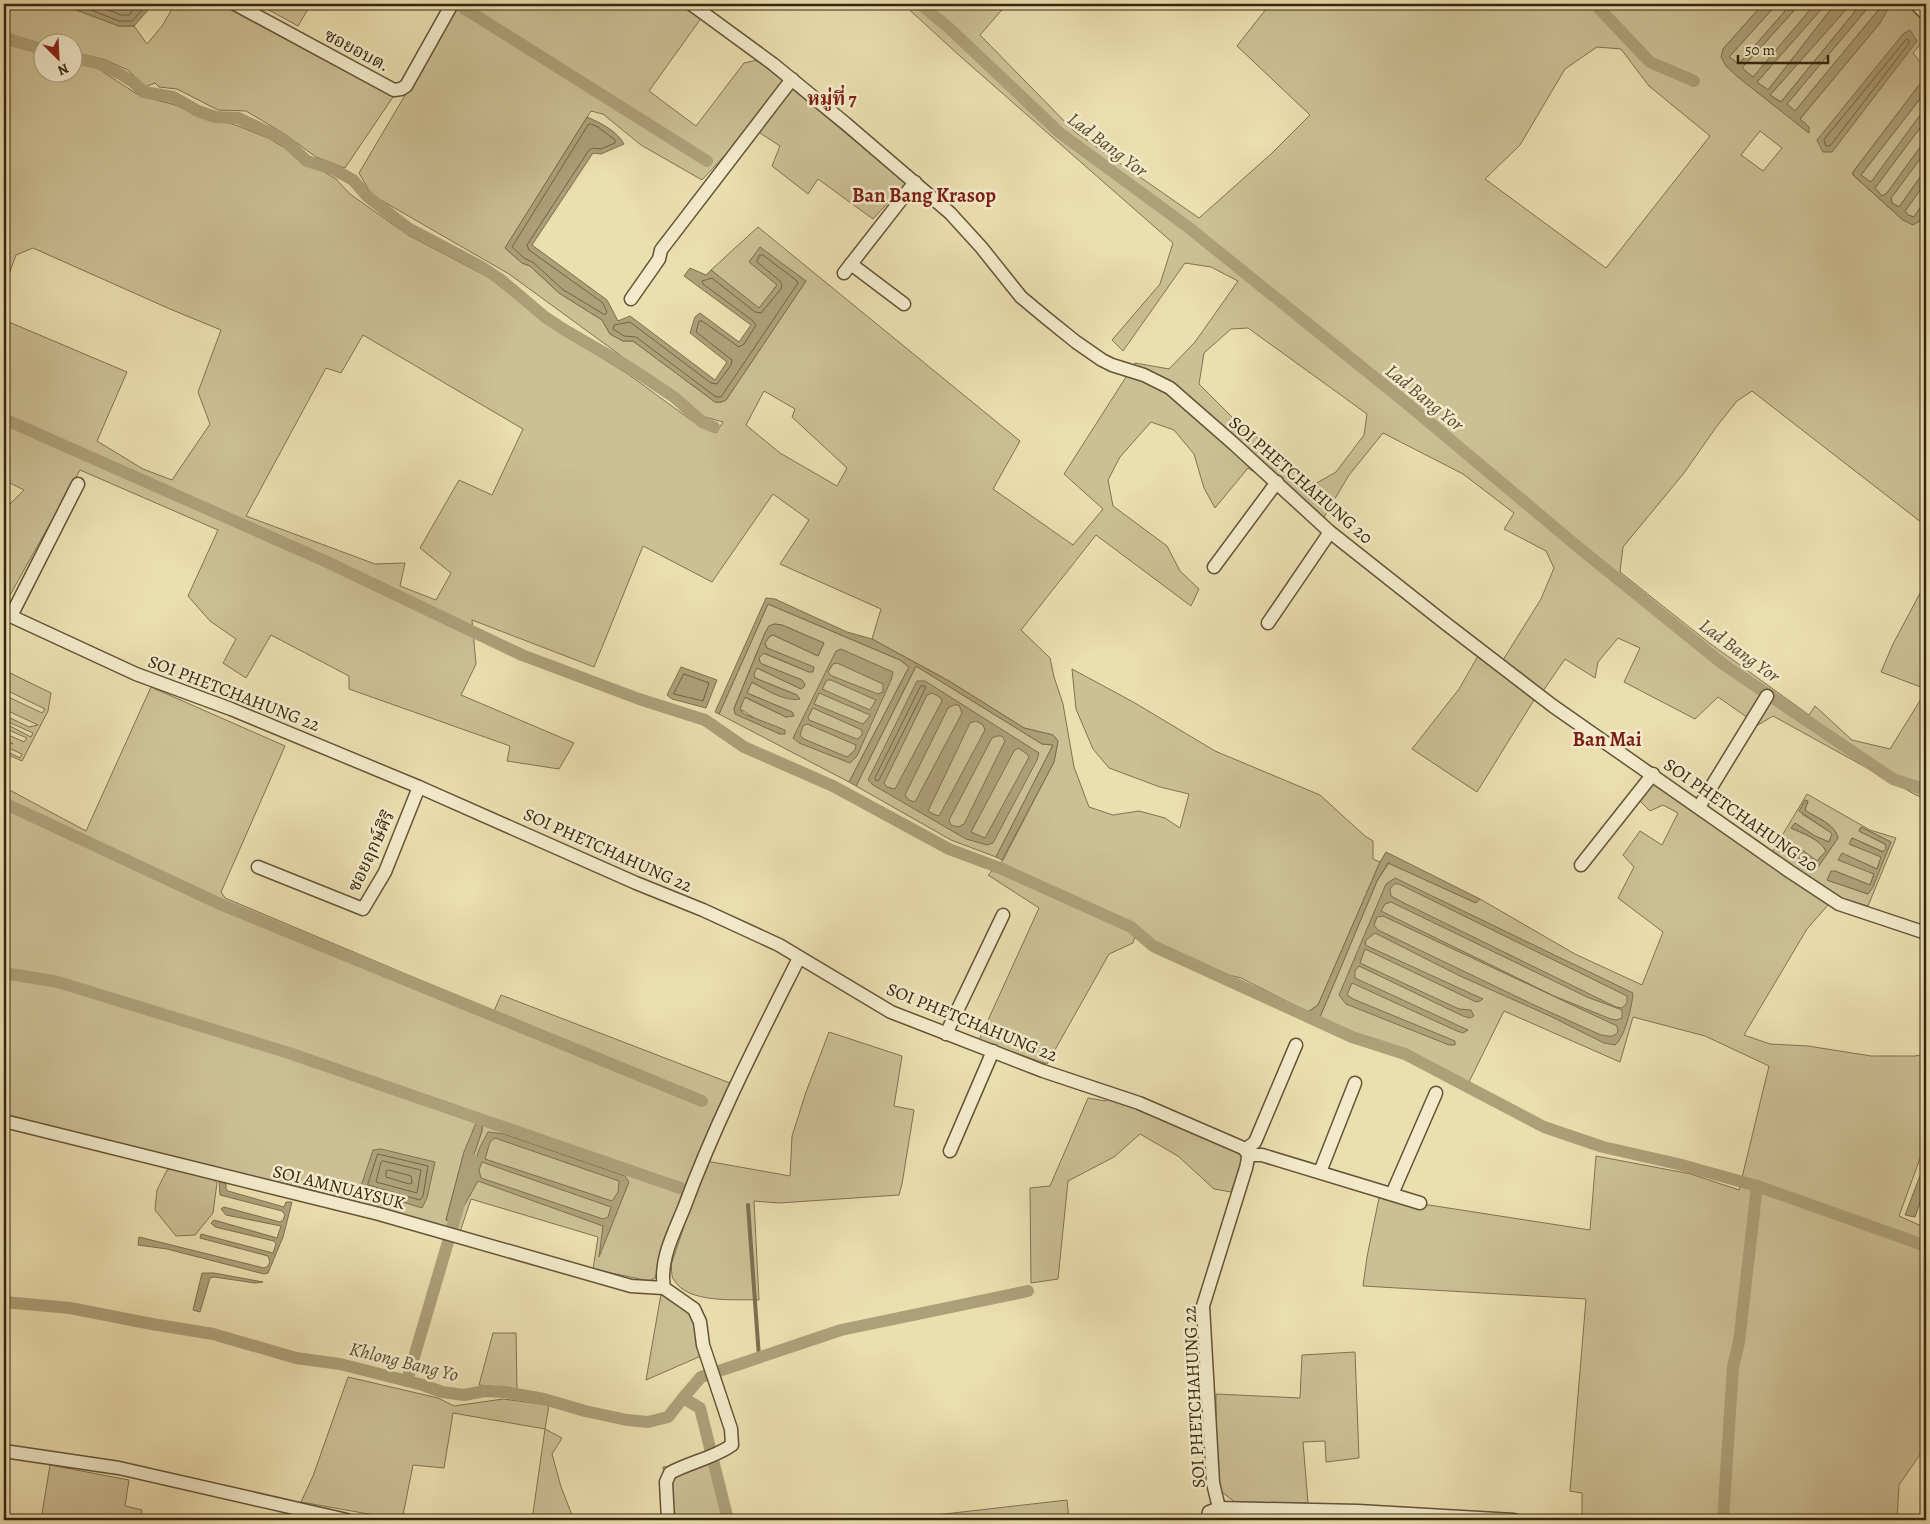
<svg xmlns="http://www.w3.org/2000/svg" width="1930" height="1524" font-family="Alegreya,'Noto Serif Thai',serif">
	<rect width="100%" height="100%" fill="#ebdeaf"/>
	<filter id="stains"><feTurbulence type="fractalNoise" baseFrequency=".004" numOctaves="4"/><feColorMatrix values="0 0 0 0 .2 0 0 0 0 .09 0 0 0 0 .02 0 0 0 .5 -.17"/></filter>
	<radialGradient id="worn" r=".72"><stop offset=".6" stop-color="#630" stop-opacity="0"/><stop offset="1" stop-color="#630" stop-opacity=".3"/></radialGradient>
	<!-- green -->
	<g fill="#ccbf94" stroke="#817251" fill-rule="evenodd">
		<polygon points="11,4 60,4 68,6 119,26 134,26 147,44 162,26 175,4 220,4 393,97 345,168 316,157 283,133 246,111 218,110 177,89 159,87 155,83 145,87 128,70 103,59 73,52 72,42 42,42 42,45 4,32 4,15"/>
		<polygon points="258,4 311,4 298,26"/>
		<path d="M459,4H689L702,17L649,91L696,126L744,63L757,60L906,183L873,219L818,179L808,194L772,166L780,146L751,127L702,180L641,145L603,114L591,111L505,248L522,263L530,266L559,293L602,320L610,334L623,341H633L715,402H721L726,400L806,281L777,285L759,309L711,270L758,227L1020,441L993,489L1073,545L1103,509L1064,474L1135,363L1169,369L1195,342L1238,281L1211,267L1185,263L1123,351L1112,340L1160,284L1173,243L961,57L903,4H1007L980,35L1075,132L1199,218L1271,154L1310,115L1237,46L1270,4H1763L1723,49L1726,66L1809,133L1800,119L1880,23V8L1795,111L1786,105L1871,4H1905L1926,23V38L1913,53L1926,69V76L1853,172V175L1903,220L1919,222L1926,211V229L1924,236H1926V526L1752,391L1737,401L1717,426L1684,473L1623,547L1620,572L1708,642L1809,715L1815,706L1852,740L1890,749L1926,691V799L1916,795L1773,716L1758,725L1718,697L1695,719L1624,682L1640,648L1618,638L1598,662L1595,678L1565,659L1543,691L1503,660L1541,599L1554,568L1546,551L1504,529L1514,513L1463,474L1383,433L1349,475L1324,517L1248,468L1215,508L1204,488L1194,454L1174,430L1151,422L1120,457L1108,480L1113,506L1167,546L1180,571L1199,589L1191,606L1096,535L1021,630L1050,658L1054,677L1063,704L1074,767L1089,807L1113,815L1139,811L1165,818L1180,828L1189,794L1160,787L1109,768L1093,749L1076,709L1072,669L1135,703L1215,751L1320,795L1365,836L1373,841V859L1380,862L1318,1005L1308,1012L1241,978L1221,973L1155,944L1137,929L1133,943L1109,954L1047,1064L979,1040L1039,908L988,875L1003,860L1054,762L1058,741L1053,735L1024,728L949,681L872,639L881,609L780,564L809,520L773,494L712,582L643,546L594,667L472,620L476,664L461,695L574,743L559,769L507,761L510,746L349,689V676L271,635L246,678L223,663L236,639L210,621L188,596L218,530L80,470L5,604L4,603V510L24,490L4,480V320L127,372L97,441L143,469L172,480L210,424L198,392L221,330L170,309L33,248L16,255L4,287V40L42,52V72H72L73,61L97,68L140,96L172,104L241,127L270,139L336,179L350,194L408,235L488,277L556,330L628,374L691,420L716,433L723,422L705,417L509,274L372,195L359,173ZM1597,47L1621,49L1649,86L1710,136L1606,268L1485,179L1520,145L1565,69ZM1760,131L1782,148L1763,171L1741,155ZM1248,328L1367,414L1364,435L1336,472L1315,484L1232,417L1199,384L1204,353L1231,329ZM363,335L523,429L492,495L459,480L420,548L451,573L436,600L400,586L405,563L375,564L246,516L326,368L341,373ZM764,391L795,409L792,417L847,468L837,486L780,453L746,425Z"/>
		<polygon points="1777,4 1791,4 1739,64 1729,57"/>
		<polygon points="1800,4 1815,4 1753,78 1742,68"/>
		<polygon points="1826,4 1835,4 1768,90 1757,82"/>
		<polygon points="1851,4 1861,4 1781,102 1770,95"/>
		<polygon points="1926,91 1926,107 1871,183 1861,175"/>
		<polygon points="1926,120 1926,139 1887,193 1882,196 1875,188"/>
		<polygon points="1926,151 1926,169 1899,207 1892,203 1891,198"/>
		<polygon points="1926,182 1926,199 1914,217 1908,215 1905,211"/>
		<polygon points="1926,582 1926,689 1881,672 1893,644"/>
		<path d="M768,604L900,660L909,667L849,782L719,714ZM775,624L782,625L824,643L818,656L773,635L770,636L765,643L767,648L814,668L809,672L763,653L759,658L760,662L762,664L802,680L801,689L757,668L753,674L755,678L797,695L775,694L751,682L747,693L792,712L794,715L786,717L744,697L740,709L780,734L735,713L734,708L765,633L769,626Z"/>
		<polygon points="1478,656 1534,700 1477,792 1412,749 1459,689"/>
		<polygon points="916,666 1042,744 1053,745 996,857 951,840 856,786"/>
		<polygon points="4,670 51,693 48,711 22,761 4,753 4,750 20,758 22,754 4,746 4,740 13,744 4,739 4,733 24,742 27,738 4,728 4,723 31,737 33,733 4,720 4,715 29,727 38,725 4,709 4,695 42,713 45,709 4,689"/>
		<path d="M151,687L285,746L221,892L225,898L494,1011L501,995L730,1083L682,1193L655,1278L649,1281L593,1269L598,1237L471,1199L460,1232L305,1188L209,1166L4,1115V787L86,831ZM482,1123V1131L451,1220H446L464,1152Z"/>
		<polygon points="1653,781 1722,827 1828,905 1807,929 1744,1035 1770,1044 1808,1046 1871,1056 1915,1056 1926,1054 1926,1142 1899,1216 1926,1228 1926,1446 1899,1485 1897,1520 1582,1520 1582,1493 1570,1491 1586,1299 1363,1286 1367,1257 1380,1193 1416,1203 1590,1230 1596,1156 1691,1174 1739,1190 1769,1066 1705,1036 1633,1017 1620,1062 1504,1011 1468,1084 1416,1055 1360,1036 1320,1017 1377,881 1389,863 1476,903 1480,899 1575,954 1642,985 1663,932 1618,898 1634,867 1623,855 1640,831 1662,845 1678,813 1663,805 1650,811 1639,800"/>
		<path d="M1807,794L1870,830L1896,838L1868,906L1834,896L1771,854ZM1808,802L1804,810C1816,817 1835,824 1838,838L1818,867C1803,868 1794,851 1787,839L1817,861L1826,851C1820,839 1803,834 1791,828L1795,823L1815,836L1829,842L1832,834L1830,832L1802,814ZM1861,827L1891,842L1868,894L1827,880L1835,871L1870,885L1874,874L1843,854L1877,869L1882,857L1850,844L1852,838L1884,852L1887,848L1885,844L1859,831Z"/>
		<path d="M829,1032L902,1056L894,1106L914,1110L902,1184L899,1195L779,1203L754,1201L759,1300C735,1299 688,1304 674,1280C671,1277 672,1270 671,1265L706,1161L790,1176L792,1136L806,1092Z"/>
		<polygon points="1108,1097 1244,1154 1231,1192 1214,1189 1178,1156 1140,1134 1114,1157 1068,1181 1058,1279 1031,1283 1030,1188 1050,1186 1088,1098 1106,1101"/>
		<polygon points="175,1167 212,1177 217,1183 213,1213 195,1235 176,1236 155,1210 157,1190 167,1170"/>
		<path d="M661,1294C674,1300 690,1310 696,1325C699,1334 699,1346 701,1356L646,1380Z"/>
		<polygon points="493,1333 516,1333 517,1389 479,1385"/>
		<polygon points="1355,1352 1359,1458 1326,1462 1325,1441 1303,1442 1308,1503 1236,1503 1209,1482 1216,1427 1216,1394 1300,1398 1302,1355"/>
		<polygon points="348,1377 438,1398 454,1406 503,1399 549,1405 545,1429 562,1438 552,1454 561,1487 574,1520 532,1520 545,1429 453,1413 444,1468 413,1465 402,1520 301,1502 313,1476"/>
		<polygon points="708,1462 725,1520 668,1520 663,1467"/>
		<polygon points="50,1465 129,1480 125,1506 142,1510 140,1520 41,1520"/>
		<polygon points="1067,1500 1069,1520 910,1520 918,1517"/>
	</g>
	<!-- water -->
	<g fill="#ad9f78" stroke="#7d6f4e" fill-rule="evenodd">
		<polygon points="60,4 148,4 148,10 134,26 119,26"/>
		<polygon points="1763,4 1777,4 1729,57 1739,64 1791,4 1800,4 1742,68 1753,77 1815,4 1826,4 1757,82 1768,90 1835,4 1851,4 1770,95 1781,102 1861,4 1871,4 1787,104 1795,111 1880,8 1884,6 1887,11 1880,23 1800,119 1809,127 1809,133 1739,78 1726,66 1721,57 1723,49"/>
		<polygon points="1910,30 1917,41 1832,152 1823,152 1817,140 1903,34"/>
		<path d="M1926,76V91L1861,175L1871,182L1926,107V120L1875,188L1882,196L1887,193L1926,139V151L1891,198L1892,203L1899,207L1926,169V182L1905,211L1908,215L1914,217L1926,199C1926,211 1924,219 1913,225L1903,220L1853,175V172Z"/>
		<path d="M587,117C601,123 617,131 624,144L601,154L593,153L532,245L607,300L618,321L630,316L715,380L727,362L690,333L695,317L700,313L739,342L751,325L684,276L690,268L706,275L711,270L759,308L777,285L749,262L760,247L806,281L726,400L721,402H715L633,341H623L610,334L602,320L559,293L530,266L522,263L505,248Z"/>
		<polygon points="766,598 775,599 847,632 872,639 949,681 1024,728 1053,735 1058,741 1054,762 1002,860 996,857 1053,745 1042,744 916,666 856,786 849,782 909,667 900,660 768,604 719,714 715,712"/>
		<path d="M774,624L782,625L824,643L818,656L773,635L770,636L765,643L767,648L814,667L813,672H809L764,653L759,658L760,662L762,664L802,680L805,684L804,687L801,689L757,668L754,674L755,678L797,695L800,699C784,702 765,689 752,682L747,693L792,712L794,716L786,717L745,697L740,709L744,714L785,730V734H780L735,714L734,709L765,633L769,626Z"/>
		<path d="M841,649L893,672L891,680L857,756L850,763L799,743L793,738L836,651ZM837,663L883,684V692L878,694L832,676L828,672L833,664ZM827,680H831L876,700L870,710L822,689ZM819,693L870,715V716L863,724L814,704ZM813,708L862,730V735L857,739L809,720L808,717ZM807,724L856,745L855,750L847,757L804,739L800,735L803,726Z"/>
		<polygon points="681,667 717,680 706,708 672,699 667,695"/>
		<path d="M917,681H925L1039,753L1037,760L993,843L987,845L966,839L873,785L868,780ZM932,693L940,697L942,701L895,789L887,787L884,783L927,695ZM954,705H959L962,713L915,802L909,800L905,795L948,708ZM976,721L983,725L985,730L939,816L933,814L928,811L970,723ZM997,736H1002L1005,741L964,824L958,827L951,825L949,820L992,738ZM1018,748L1027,754L1029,757L985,838L971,832L1014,751Z"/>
		<path d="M1805,800L1808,801L1805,810C1816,818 1835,824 1838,838L1818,867H1814L1779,846L1782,841L1787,839L1817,861L1826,851C1820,839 1803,833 1791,828L1795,823L1815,836L1829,842L1832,834L1830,832L1799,811Z"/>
		<polygon points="1861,827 1891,842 1873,887 1868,894 1827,880 1831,871 1835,871 1870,885 1874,874 1838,860 1842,853 1877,869 1881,857 1849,844 1852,838 1883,852 1886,848 1885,844 1859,831"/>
		<polygon points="1386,852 1480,899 1476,903 1388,863 1377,881 1320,1017 1308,1012 1318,1005 1380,862"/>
		<path d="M1395,878L1633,993C1632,1007 1625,1037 1615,1045L1604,1043L1550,1016L1460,976L1375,933L1366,940L1365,945L1483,999L1478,1002L1474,1001L1365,949L1360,963L1459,1009L1471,1010L1474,1016L1470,1018L1463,1016L1359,966L1355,971V978L1468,1030L1463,1033L1457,1031L1352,983L1347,995L1353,999L1455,1041V1045H1449L1346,1004L1339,995L1386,884ZM1394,884H1399L1627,996V1003L1622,1008L1616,1007L1406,904L1391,896L1390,889ZM1391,902L1587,997L1622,1010V1018L1617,1020L1611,1019L1554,996L1381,911L1385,904ZM1383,916L1617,1026L1618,1032C1613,1038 1608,1036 1601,1035L1534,1005L1378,930L1374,925L1377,917Z"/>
		<polygon points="476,1123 482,1123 482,1131 451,1220 446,1220 464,1152"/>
		<path d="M488,1132L504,1134L625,1176L629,1182L599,1257L603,1226L478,1181L464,1206L479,1149ZM495,1138L619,1181L618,1192L612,1201L485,1159L490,1142ZM482,1162L611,1207L608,1217L603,1219L481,1178L479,1170Z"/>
		<polygon points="381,1149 435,1162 427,1198 422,1208 367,1191 361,1186 373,1150"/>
		<polygon points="1926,1160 1926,1186 1915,1217 1905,1215"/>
		<polygon points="219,1181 226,1184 226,1189 228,1191 284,1207 286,1202 292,1202 283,1237 268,1273 264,1274 167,1249 138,1245 139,1237 264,1268 268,1266 270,1262 268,1256 200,1238 201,1234 273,1253 276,1244 274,1241 215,1227 211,1223 214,1220 277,1238 281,1226 226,1215 221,1209 224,1207 280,1222 283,1220 285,1215 282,1211 220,1195"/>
		<polygon points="202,1273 214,1273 263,1282 255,1283 214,1277 210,1278 200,1312 193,1310"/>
	</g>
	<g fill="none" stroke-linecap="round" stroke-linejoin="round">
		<!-- shore -->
		<g stroke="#726243" stroke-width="1">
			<polyline points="76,4 119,21 132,21 143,9 143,4"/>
			<polyline points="93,4 121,15 129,15 137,4"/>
			<polygon points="1907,39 1909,40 1909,43 1830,146 1826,146 1824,140"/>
			<polygon points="591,124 598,127 615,140 615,143 601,149 593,148 589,150 527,245 529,250 603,303 607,312 605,315 562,289 534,263 524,258 512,247 588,125"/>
			<polygon points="760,255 763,255 797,281 798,283 721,397 716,397 636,337 624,336 613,329 614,325 630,322 711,383 717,384 731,365 732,360 696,332 699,321 702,321 739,347 744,344 756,325 753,321 703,284 702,281 712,278 755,312 761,313 781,289 782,285 780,281 757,262"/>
			<polygon points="684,674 709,683 703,701 674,694"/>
			<polygon points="921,686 925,686 925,689 879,780 876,781 875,778"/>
			<polygon points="378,1154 428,1166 423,1196 420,1200 368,1185"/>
			<polygon points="383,1161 421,1170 417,1193 376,1182 381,1162"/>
			<polygon points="389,1170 411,1176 412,1183 409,1184 386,1177 386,1171"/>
		</g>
		<!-- stream -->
		<polyline stroke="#7d6f4e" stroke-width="4" points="748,1205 759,1357"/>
		<!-- canal -->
		<g stroke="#ad9f78" stroke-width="12">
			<polyline points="920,4 949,28 1060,133 1188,227 1410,406 1578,547 1723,664 1893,779 1926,790"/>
			<polyline points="1595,4 1650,62 1694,81"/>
			<polyline points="462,7 707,161"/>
			<polyline points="4,38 42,49"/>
			<polyline points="72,57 100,64 120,74 133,82 144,92 173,97 198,111 215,117 238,118 283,139 307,161 333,169 353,180 368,197 408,228 480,266 500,279 545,317 563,329 632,369 674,397 702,422 714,427"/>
			<polyline points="4,419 325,561 522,655 639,699 705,720 744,747 833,786 949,849 1000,868 1131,927 1153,946 1352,1037 1405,1054 1544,1127 1603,1147 1678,1164 1757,1186 1926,1246"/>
			<polyline points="4,803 220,904 702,1101"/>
			<polyline points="4,973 58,982 289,1053 680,1188"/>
			<polyline points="452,1228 472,1159"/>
			<polyline points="4,1302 70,1308 152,1324 213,1334 296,1358 340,1364 423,1385 442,1392 464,1395 484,1391 505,1392 544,1399 585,1411 627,1420 648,1422 668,1417 683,1398 700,1408 728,1520"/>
			<polyline points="407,1381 448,1242"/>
			<polyline points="683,1398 701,1377 841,1330 1028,1291"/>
			<polyline points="1723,1520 1733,1367 1739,1342 1757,1186"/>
		</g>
		<!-- street casing -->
		<g stroke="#635436" stroke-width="15">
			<g id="street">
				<polyline points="235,4 394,90 401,89 406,86 452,4"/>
				<polyline points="691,4 773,64 845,123 950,213 981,247 1021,297 1045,317 1076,342 1102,360 1112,365 1144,375 1170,388 1234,444 1330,532 1445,623 1553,706 1789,871 1839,904 1926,933"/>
				<polyline points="1916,4 1926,14"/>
				<polyline points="851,264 904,304"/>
				<polyline points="844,273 915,182"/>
				<polyline points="631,299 659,259 661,250 792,79"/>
				<polyline points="1214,567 1277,482"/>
				<path d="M4,613L136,674L231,709L419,787L636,883L703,910L779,945L891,1012L1043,1071L1139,1103L1243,1148C1250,1154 1248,1159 1246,1168L1203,1306L1213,1483L1219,1508"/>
				<polyline points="11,616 78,484"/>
				<polyline points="1268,623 1330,532"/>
				<polyline points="1699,807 1767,696"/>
				<polyline points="1581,865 1653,774"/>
				<polyline points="258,867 363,909 385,872 419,787"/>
				<polyline points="946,1034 1003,915"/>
				<polyline points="4,1121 379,1214 631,1286 664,1288"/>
				<polyline points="1245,1150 1255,1142 1296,1045"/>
				<polyline points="950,1151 993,1051"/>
				<polyline points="1248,1155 1262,1155 1420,1203"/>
				<polyline points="1320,1172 1355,1083"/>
				<polyline points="1392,1194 1436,1093"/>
				<polyline points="4,1451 119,1468 347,1520"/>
				<path d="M668,1520L666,1482L670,1473C690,1462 714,1458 732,1445L731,1429L703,1345L700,1322L694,1309L664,1288C659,1260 674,1233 684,1208C716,1121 758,1040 799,958"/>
				<polyline points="1207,1520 1209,1512 1219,1508 1358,1511 1514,1520"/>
			</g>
		</g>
		<!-- street -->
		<use href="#street" stroke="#f2eacb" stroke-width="12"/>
	</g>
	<g text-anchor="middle" stroke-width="5" stroke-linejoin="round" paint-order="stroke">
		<!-- street labels -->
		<g font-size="18" fill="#36260e" stroke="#f2eacb">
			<text transform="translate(357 50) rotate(28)" y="6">ซอยอบต.</text>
			<text transform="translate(1301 480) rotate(41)" y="6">SOI PHETCHAHUNG 20</text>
			<text transform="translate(234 693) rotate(21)" y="6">SOI PHETCHAHUNG 22</text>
			<text transform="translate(1741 815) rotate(35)" y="6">SOI PHETCHAHUNG 20</text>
			<text transform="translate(608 850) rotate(24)" y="6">SOI PHETCHAHUNG 22</text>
			<text transform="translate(371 851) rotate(-65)" y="6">ซอยฤกษ์ศิริ</text>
			<text transform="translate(972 1022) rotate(22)" y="6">SOI PHETCHAHUNG 22</text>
			<text transform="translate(339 1187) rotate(14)" y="6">SOI AMNUAYSUK</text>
			<text transform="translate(1194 1397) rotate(-93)" y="6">SOI PHETCHAHUNG 22</text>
		</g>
		<!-- neighbourhood labels -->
		<g font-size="19" font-weight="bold" fill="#7a1f14" stroke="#f2eacb">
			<text x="832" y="105">หมู่ที่ 7</text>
		</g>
		<!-- water labels -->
		<g font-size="19" font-style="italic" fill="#5a4a2e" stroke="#f2eacb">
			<text transform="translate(1108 144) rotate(37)" y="7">Lad Bang Yor</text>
			<text transform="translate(1425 397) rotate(39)" y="7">Lad Bang Yor</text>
			<text transform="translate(1740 650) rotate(36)" y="7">Lad Bang Yor</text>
			<text transform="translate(404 1361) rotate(14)" y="7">Khlong Bang Yo</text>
		</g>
		<!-- quarter labels -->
		<g font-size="20" font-weight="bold" fill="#7a1f14" stroke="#f2eacb">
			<text x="924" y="202">Ban Bang Krasop</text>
			<text x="1607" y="746">Ban Mai</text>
		</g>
	</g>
	<!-- margin -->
	<rect width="1930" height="1524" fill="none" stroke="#ebdeaf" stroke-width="20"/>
	<rect x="5" y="5" width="1920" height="1514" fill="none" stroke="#36260e" stroke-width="2.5"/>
	<rect x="10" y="10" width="1910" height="1504" fill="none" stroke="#36260e"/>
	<!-- north arrow -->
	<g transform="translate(58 58) rotate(156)"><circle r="24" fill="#f2eacb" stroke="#a79c7f"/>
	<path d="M0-4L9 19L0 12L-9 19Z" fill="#8f2418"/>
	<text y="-8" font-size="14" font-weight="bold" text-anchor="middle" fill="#36260e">N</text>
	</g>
	<!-- scale -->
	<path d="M1738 55v8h90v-8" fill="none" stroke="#36260e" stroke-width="2.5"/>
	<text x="1745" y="55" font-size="15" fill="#36260e" stroke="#f2eacb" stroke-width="4" paint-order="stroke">50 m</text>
	<rect width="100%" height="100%" filter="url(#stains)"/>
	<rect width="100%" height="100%" fill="url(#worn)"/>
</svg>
